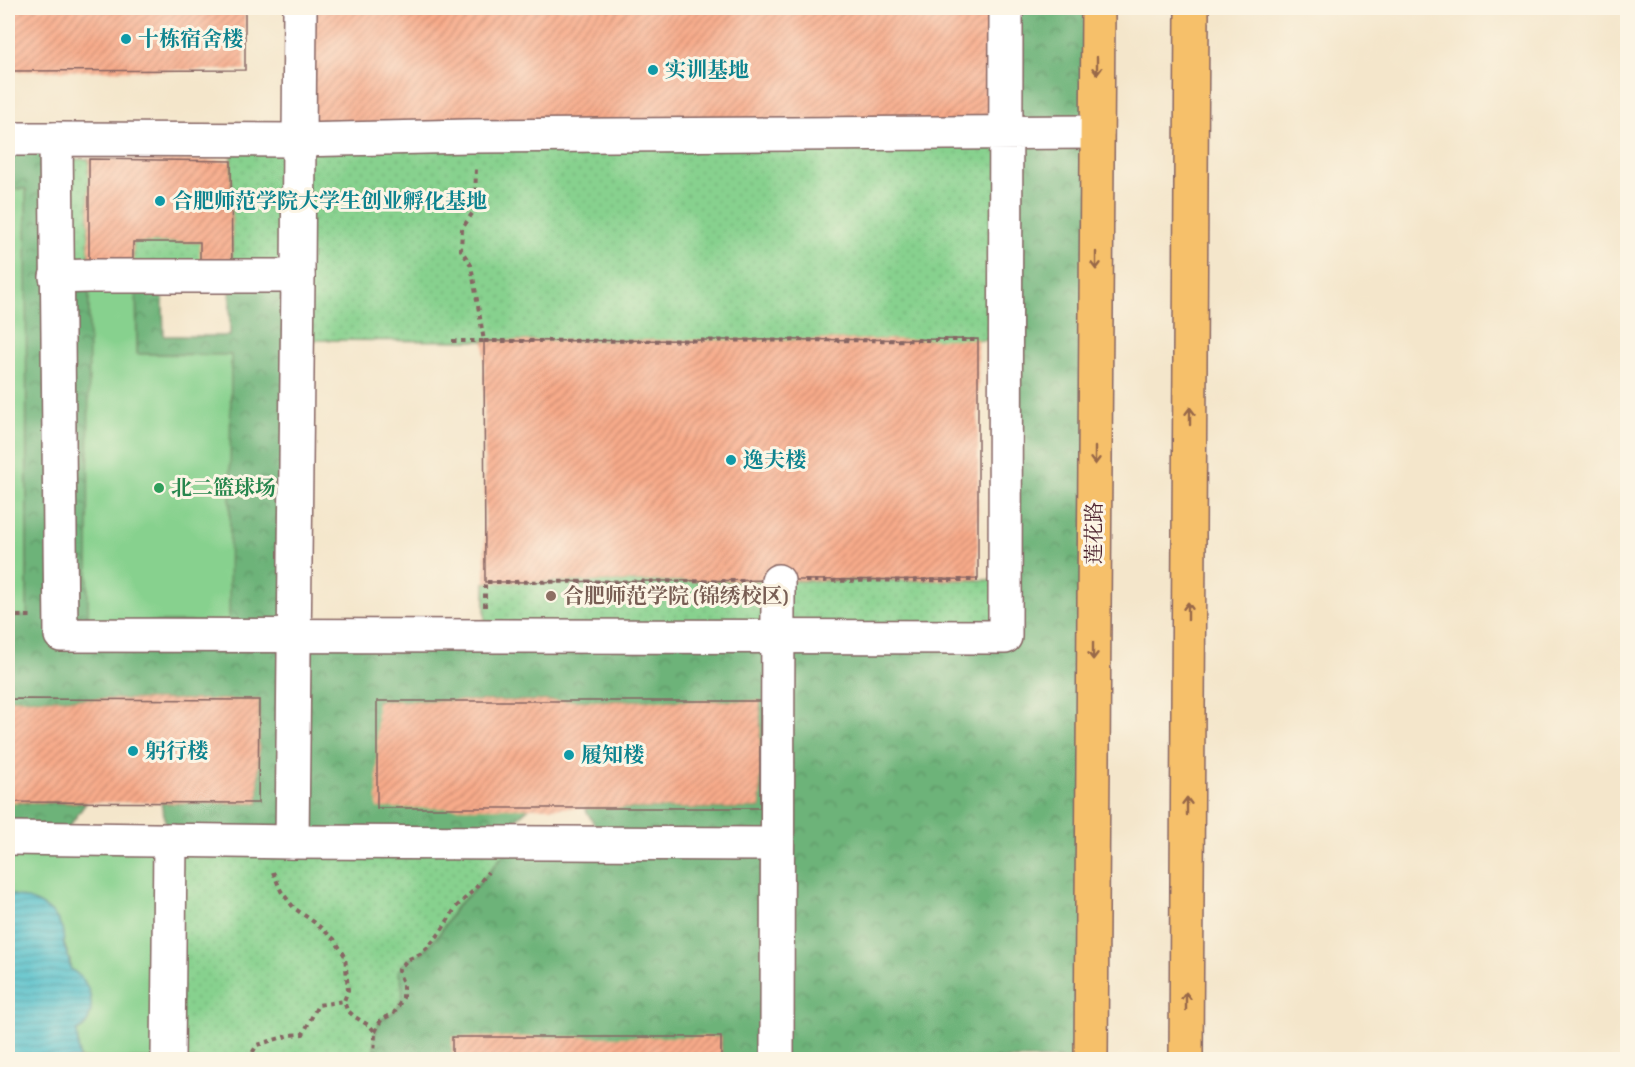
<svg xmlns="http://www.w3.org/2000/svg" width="1635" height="1067" font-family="Alegreya,'Noto Serif SC',serif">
	<defs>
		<pattern id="grass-dots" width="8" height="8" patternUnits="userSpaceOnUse" patternTransform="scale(1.5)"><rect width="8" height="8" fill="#87d18e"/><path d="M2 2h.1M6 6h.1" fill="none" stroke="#76b37b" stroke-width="1.8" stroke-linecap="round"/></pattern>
		<pattern id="forest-crowns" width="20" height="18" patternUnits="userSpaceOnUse" patternTransform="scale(1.5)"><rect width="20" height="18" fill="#6db379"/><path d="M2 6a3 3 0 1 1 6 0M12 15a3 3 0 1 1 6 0" fill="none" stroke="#5c9163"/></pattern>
		<pattern id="water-rules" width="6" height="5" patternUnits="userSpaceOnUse" patternTransform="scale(1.5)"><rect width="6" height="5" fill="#53c0cb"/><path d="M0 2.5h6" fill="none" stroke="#479ba5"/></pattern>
		<pattern id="building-hatch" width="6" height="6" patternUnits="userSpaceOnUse" patternTransform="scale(1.5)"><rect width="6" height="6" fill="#f8ab8a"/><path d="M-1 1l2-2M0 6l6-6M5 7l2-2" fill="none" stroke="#cb8b71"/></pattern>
	</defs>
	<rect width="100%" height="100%" fill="#fcf5e5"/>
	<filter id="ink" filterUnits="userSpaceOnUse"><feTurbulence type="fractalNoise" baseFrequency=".0167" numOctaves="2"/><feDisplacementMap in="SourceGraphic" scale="12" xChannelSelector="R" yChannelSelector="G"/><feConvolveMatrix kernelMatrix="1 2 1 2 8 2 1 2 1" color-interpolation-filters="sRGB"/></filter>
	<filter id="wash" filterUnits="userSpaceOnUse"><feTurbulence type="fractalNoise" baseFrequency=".008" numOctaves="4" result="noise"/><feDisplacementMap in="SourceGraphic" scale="24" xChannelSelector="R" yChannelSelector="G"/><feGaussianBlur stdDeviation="1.35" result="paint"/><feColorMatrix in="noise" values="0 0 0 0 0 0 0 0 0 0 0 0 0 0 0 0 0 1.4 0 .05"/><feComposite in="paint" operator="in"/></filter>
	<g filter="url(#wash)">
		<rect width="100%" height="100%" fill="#f4e6cb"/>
		<!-- grass -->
		<g fill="url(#grass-dots)" stroke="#68785c" stroke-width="1.5">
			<polygon points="1007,133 1006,340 484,341 298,340 298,276 56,277 56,160 89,159 89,265 133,265 133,242 200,242 232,268 231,140"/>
			<polygon points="1005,580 1005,637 485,636 485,582"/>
			<polygon points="170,840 514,842 475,889 456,907 440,933 429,946 420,954 407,960 403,983 403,998 394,1013 381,1020 375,1032 374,1059 168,1060"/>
		</g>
		<!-- forest -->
		<g fill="url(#forest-crowns)" stroke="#5c6952" stroke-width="1.5">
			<path d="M1006,8H1098L1091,1059H721V1037L452,1059H374C374,1047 373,1033 380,1022C383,1018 387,1017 391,1014C406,1004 404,986 398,971L407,960L420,954L429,946L440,933L456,907L475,889L514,842H604L585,808H760V701H378L529,808L490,842L170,840L161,803H258L259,700L8,699V616L27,615L26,189H8V139H56L57,277L89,276L90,355H231L137,354L136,276H162L164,336H230V276H298L294,635L1005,637Z"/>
			<polygon points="8,802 86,803 60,839 8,838"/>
		</g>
		<!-- green -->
		<g fill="#87d18e" stroke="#68785c" stroke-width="1.5">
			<polygon points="8,189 26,189 27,616 8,616"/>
			<polygon points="89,276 136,276 137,354 231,355 229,622 88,622"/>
			<polygon points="8,838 170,840 168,1059 79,1059 77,1031 84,981 70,968 70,960 64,944 62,928 10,894 8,895"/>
		</g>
		<!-- water -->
		<path fill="url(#water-rules)" stroke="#4e707b" stroke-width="1.5" d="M10,894C30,899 52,905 61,926C64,932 63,939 64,945C66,953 70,959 70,968C74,972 81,976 84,981C94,996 95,1023 77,1031L79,1059H8V895Z"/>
		<g id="blocks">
			<!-- building -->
			<g fill="url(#building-hatch)">
				<polygon points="8,8 245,8 245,70 8,71"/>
				<polygon points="300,8 1006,8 1007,133 298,140"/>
				<polygon points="89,159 231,161 232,268 200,268 200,242 133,242 133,265 89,265"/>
				<polygon points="978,339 978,579 485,582 484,341"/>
				<polygon points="8,699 259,700 258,803 8,802"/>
				<rect x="377" y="701" width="383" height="107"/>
				<rect x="452" y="1037" width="269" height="23"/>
			</g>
		</g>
	</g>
	<g filter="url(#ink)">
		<use href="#blocks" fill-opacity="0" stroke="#866563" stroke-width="1.5"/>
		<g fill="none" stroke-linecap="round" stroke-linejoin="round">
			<!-- minor casing -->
			<g stroke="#866563" stroke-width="36">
				<g id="minor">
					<path d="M1006,8L1005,637C690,638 375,635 61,635L56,139L298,140L469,136L1097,132"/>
					<polyline points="8,139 56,139"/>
					<polyline points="56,277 89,276 298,276"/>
					<polyline points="8,838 292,842 777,844"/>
					<polyline points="292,842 298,276 300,8"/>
					<polyline points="168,1060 170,840"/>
					<polyline points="777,1060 778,581"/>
				</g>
			</g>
			<!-- major casing -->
			<g stroke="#866563" stroke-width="36">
				<g id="major">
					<polyline points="1091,1060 1098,8"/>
					<polyline points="1186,1060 1192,8"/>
				</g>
			</g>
			<!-- path -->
			<g stroke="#866563" stroke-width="4" stroke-dasharray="4.5 4.5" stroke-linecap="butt">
				<polyline points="452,341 484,341 471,265 461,250 462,229 475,209 476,166"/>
				<polyline points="484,341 978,340"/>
				<polyline points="805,581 978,580"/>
				<polyline points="485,607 485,582 750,581"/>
				<polyline points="8,616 31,616"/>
				<polyline points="273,872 281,891 294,908 314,922 334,939 345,956 348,990 344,1001 347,1010 355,1017 370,1026 375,1032 374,1060"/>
				<polyline points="375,1032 381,1020 394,1013 403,998 403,983 398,971 407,960 420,954 429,946 440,933 456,907 475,889 488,872"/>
				<polyline points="248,1060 257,1045 290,1035 303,1034 318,1005 344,1001"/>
			</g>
			<!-- minor -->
			<use href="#minor" stroke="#fff" stroke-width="33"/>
			<!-- major -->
			<use href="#major" stroke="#f6c06b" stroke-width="33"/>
		</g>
		<!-- one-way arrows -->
		<defs><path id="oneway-shaft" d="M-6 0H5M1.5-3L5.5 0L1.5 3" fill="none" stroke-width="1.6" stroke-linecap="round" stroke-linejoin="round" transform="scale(1.5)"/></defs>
		<g stroke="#976748">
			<use href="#oneway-shaft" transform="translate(1097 66) rotate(90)"/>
			<use href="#oneway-shaft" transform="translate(1096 261) rotate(90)"/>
			<use href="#oneway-shaft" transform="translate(1190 416) rotate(-90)"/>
			<use href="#oneway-shaft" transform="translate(1095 456) rotate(90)"/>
			<use href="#oneway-shaft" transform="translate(1188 611) rotate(-90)"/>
			<use href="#oneway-shaft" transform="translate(1093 651) rotate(90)"/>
			<use href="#oneway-shaft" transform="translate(1187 806) rotate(-90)"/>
			<use href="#oneway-shaft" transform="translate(1186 1001) rotate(-90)"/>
		</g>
	</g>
	<!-- markers -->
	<g fill="#0f9aa8" stroke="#fcf5e5" stroke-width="2">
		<circle cx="126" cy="39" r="6"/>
		<circle cx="653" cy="70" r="6"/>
		<circle cx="160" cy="201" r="6"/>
		<circle cx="731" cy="460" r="6"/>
		<circle cx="133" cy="751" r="6"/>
		<circle cx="569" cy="755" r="6"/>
	</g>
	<circle fill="#2e9e5b" stroke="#fcf5e5" stroke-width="2" cx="159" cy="488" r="6"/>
	<circle fill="#8d6e63" stroke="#fcf5e5" stroke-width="2" cx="551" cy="596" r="6"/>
	<g text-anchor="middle" stroke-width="6" stroke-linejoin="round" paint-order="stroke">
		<!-- culture labels -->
		<g font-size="21" font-weight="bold" fill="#0d838f" stroke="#fcf5e5" text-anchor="start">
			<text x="138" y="46">十栋宿舍楼</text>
			<text x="665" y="77">实训基地</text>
			<text x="172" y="208">合肥师范学院大学生创业孵化基地</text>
			<text x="743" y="467">逸夫楼</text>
			<text x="145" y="758">躬行楼</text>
			<text x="581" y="762">履知楼</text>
		</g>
		<!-- leisure labels -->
		<g font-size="21" font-weight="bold" fill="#27864d" stroke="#fcf5e5" text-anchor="start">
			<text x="171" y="495">北二篮球场</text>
		</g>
		<!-- street labels -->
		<g font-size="21" fill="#4a1f2b" stroke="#fcf5e5">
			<text transform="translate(1094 533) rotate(-90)" y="7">莲花路</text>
		</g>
		<!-- education labels -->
		<g font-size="21" font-weight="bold" fill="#785e54" stroke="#fcf5e5" text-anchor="start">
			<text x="563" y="603">合肥师范学院 (锦绣校区)</text>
		</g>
	</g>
	<!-- margin -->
	<rect width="1635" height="1067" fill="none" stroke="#fcf5e5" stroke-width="30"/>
</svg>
